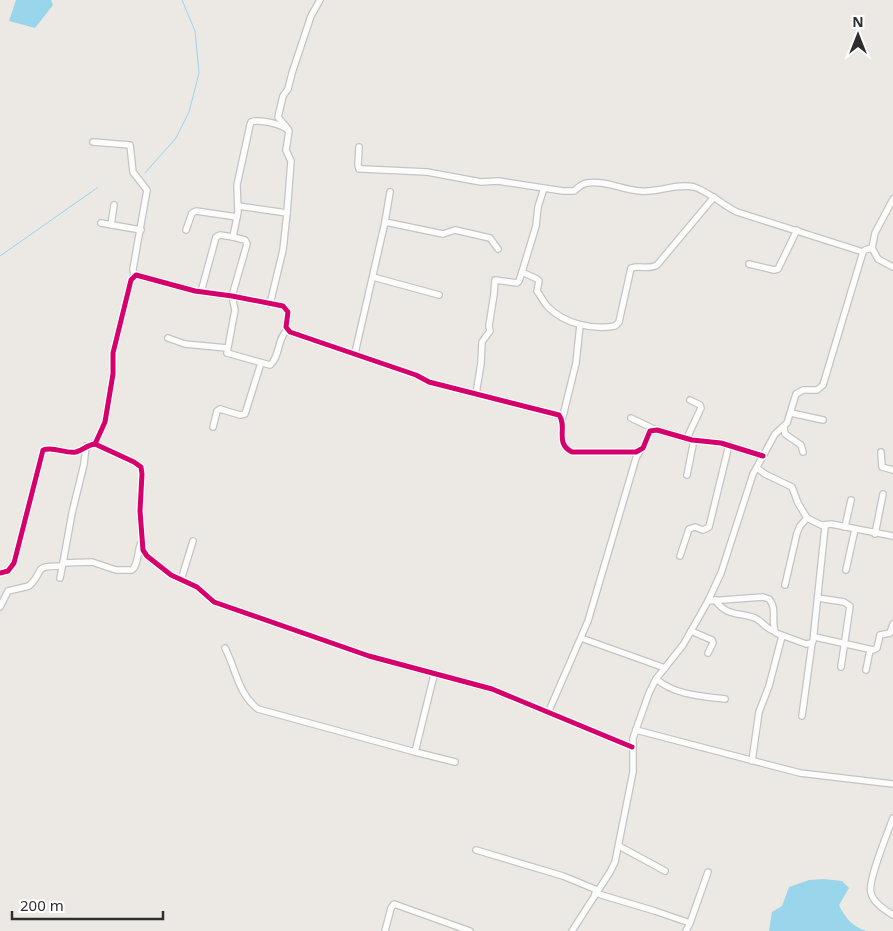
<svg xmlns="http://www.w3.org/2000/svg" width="893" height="931" font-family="'Noto Sans',sans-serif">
	<rect width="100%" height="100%" fill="#ece8e4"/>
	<!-- water -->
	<g fill="#99d6ec">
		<polygon points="16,0 51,0 53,5 35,28 9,21"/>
		<path d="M824,879L842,881L849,888L839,905C845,918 852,926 866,931H769L772,912L782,906L789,887L809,880Z"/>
	</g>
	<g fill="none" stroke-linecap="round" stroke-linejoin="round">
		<!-- stream -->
		<g stroke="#99d6ec" stroke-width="1">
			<polyline points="145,173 176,138 189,112 199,73 195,31 182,0"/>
			<polyline points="0,256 97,188"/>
		</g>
		<!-- minor casing -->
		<g stroke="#c5c4c5" stroke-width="8">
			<g id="minor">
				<polyline points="288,129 278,117 283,96 288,89 292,73 311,16 320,0"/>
				<polyline points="93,142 130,145 133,172 147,190 133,269 134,276"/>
				<path d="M359,147L358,165L359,169H363L427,172L481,182L498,181L563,191H574C579,187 581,184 587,183C605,180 623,190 640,191C658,193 676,183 694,187C710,192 722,205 737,212L863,252"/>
				<polyline points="893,199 875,233 872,248 878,259 893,267"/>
				<polyline points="238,206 287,213"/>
				<polyline points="385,222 390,192"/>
				<polyline points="101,223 141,230"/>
				<polyline points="111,225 114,205"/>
				<polyline points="186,230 192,213 196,211 237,217"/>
				<path d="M233,237L245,240L247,244L232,296L235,310L227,353L270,365C280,357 277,339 287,330"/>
				<polyline points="749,264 774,270 778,269 797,230"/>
				<polyline points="522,272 536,226 538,207 544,188"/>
				<polyline points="373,277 439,295"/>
				<path d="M201,292L216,237L220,235L233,237L238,212L237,185L250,125L251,122C260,119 283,124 289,131L286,150L291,161L287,213L283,250L270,304"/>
				<polyline points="168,338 185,344 227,348"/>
				<polyline points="355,353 385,222 443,234 455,230 490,238 498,249"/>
				<path d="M476,394L481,363L482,342L490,331L489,326L494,294L495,280L517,283L519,281L522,272L537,279L539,281L537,291C541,296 544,303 548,307C565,324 592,330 615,326L619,322L631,268C640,265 649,270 657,265L714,197"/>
				<polyline points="791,413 823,420"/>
				<polyline points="631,418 656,430"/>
				<polyline points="562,420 576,363 580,325"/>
				<polyline points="213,427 217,411 220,409 240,415 245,414 261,363"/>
				<polyline points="784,427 785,434 801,445 803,452"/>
				<polyline points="687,438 701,408 700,405 690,400"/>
				<path d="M95,444L105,422L113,374V353L131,280L136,275L195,291L232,296L283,306L288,312L286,327L290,332L416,375L429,382L559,415C568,427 554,443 572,452H636L643,448L650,431L657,430L692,440L721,443L763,456"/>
				<polyline points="881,452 882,467 893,470"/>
				<polyline points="687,475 694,440"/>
				<polyline points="823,525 831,524 893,536"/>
				<polyline points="845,527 851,500"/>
				<polyline points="875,534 883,494"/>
				<polyline points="680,556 689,529 695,527 703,530 709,527 729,445"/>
				<polyline points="63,563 72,513 84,464 86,446"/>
				<polyline points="846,570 855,529"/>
				<path d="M0,573L8,571L14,563L43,450C54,446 65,454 76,452C83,450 87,445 95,444L134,462L141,467L142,474L140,511L143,550L147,556L171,575L197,587L214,602L369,656L492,689L632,747"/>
				<path d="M60,578L63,563L92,562L116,570H132C139,564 137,551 141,543"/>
				<polyline points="181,580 193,541"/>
				<polyline points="785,585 797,533 800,526 807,518"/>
				<polyline points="818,598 844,602 850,606 841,667"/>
				<path d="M715,600C727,617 739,612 755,618C762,621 766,629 774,631"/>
				<path d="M708,601L763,597L769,599C778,609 770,622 776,633L806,644L812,643L813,641L825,527L807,518L798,503L792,487L765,474L757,468"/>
				<path d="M0,607L8,591L29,586C46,571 30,566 62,566"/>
				<polyline points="691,631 712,640 713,643 708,653"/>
				<polyline points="815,637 873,650 877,648 880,635 890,633 893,624"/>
				<polyline points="581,638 665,668"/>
				<path d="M225,648C236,669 238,694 258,709L415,752"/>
				<polyline points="866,670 870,650"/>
				<polyline points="434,675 415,752 455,762"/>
				<path d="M656,679C675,695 701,696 725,699"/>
				<polyline points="548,713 588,621 636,458 640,451"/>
				<polyline points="802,716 812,643"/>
				<polyline points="636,730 800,773 893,784"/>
				<polyline points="752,761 759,712 769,686 782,636"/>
				<path d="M893,818C888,832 867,882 871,893C873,902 886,911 893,915"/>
				<polyline points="619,846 665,871"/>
				<polyline points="476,850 563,876 597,890"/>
				<polyline points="595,893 655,911 690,923 686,931"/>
				<polyline points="690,923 708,872"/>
				<polyline points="385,931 391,908 394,904 470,931"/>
				<polyline points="572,931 610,872 615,862 633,772 633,738 649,693 656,679 683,645 708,601 721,573 753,474 775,434 787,423 796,394 803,390 817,390 823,385 863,252 865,250 872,248"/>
			</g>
		</g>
		<!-- minor -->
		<use href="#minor" stroke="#fcfcfb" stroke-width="5.5"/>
		<!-- cycleway casing -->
		<g stroke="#fff" stroke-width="8">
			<g id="cycleway">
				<path d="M95,444L105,422L113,374V353L131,280L136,275L195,291L232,296L283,306L288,312L286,327L290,332L416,375L429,382L559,415C568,427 554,443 572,452H636L643,448L650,431L657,430L692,440L721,443L763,456"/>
				<path d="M0,573L8,571L14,563L43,450C54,446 65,454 76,452C83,450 87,445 95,444L134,462L141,467L142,474L140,511L143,550L147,556L171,575L197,587L214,602L369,656L492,689L632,747"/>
			</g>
		</g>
		<!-- cycleway -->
		<use href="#cycleway" stroke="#d6006c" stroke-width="5"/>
	</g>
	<!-- north arrow -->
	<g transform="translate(858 35)" stroke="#ffffff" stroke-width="4" paint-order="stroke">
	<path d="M0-4L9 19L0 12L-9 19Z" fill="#2e2e2e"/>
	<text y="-8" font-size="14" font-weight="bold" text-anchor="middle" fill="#2e2e2e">N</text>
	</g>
	<!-- scale -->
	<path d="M12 911v8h151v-8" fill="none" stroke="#2e2e2e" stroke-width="2.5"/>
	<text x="20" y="911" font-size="15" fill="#2e2e2e" stroke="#ffffff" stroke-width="4" paint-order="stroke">200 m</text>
</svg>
